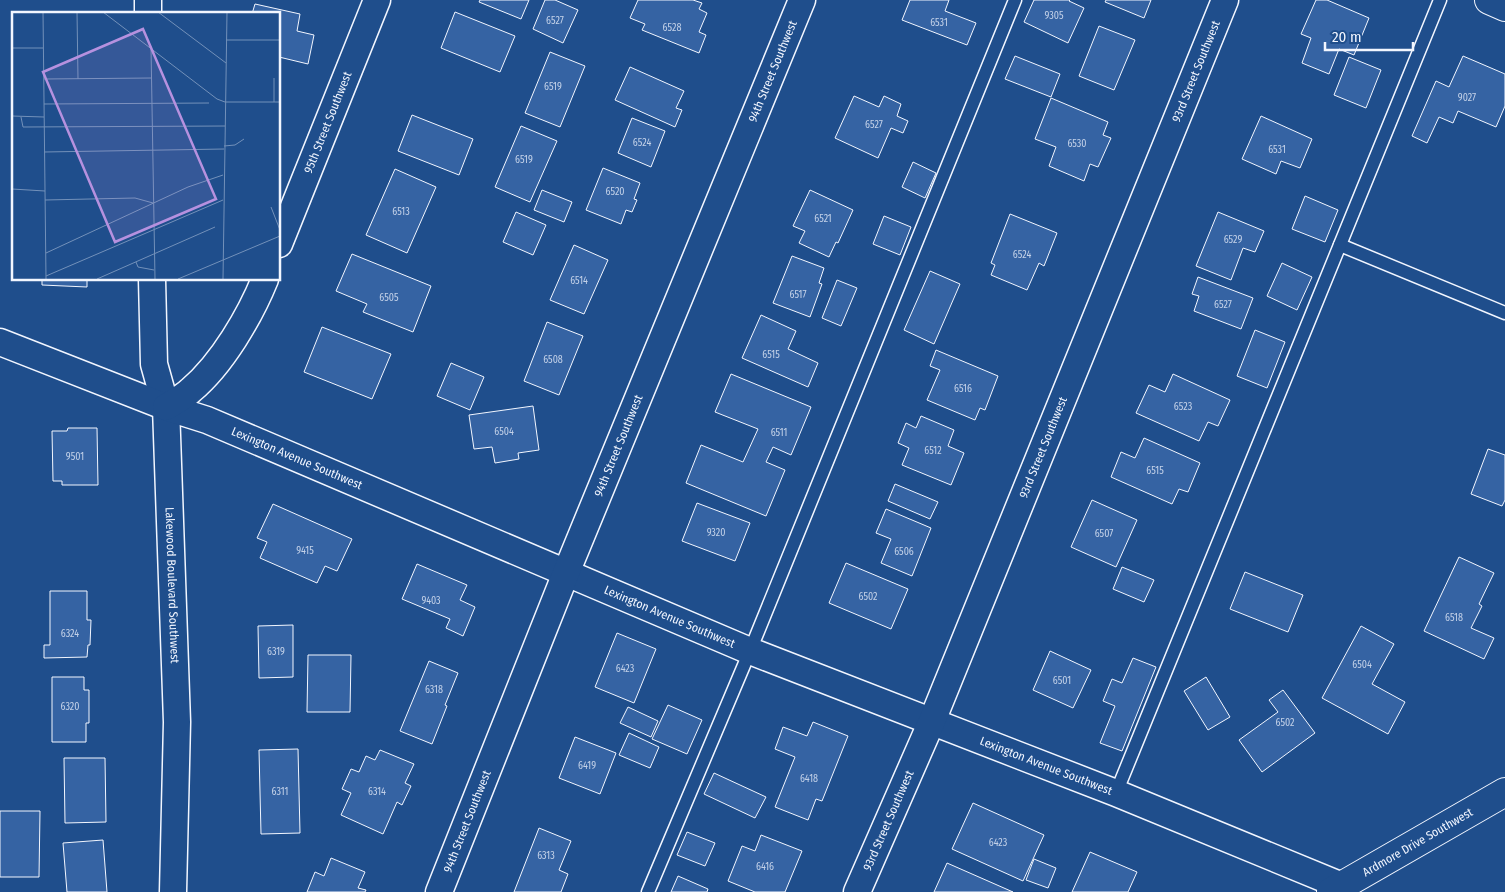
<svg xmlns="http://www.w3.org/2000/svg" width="1505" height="892" font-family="'Fira Sans Condensed',sans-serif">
	<rect width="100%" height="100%" fill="#1f4e8c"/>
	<!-- building -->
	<g fill="#3563a3" stroke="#f2f6ff">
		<polygon points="480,0 529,0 521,19 479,2"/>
		<polygon points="545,0 555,0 578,10 563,43 533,29"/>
		<polygon points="638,0 693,0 702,3 699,9 707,13 699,32 706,35 699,53 642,30 645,24 630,18"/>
		<polygon points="910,0 949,0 945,11 976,23 967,45 902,20"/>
		<polygon points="1034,0 1070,0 1069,1 1084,8 1068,43 1024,22"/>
		<polygon points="1106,0 1151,0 1144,18 1105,2"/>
		<polygon points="1316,0 1327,0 1369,18 1354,55 1339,49 1329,74 1302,63 1311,38 1301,34"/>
		<polygon points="255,4 300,14 297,31 314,35 308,64 279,57 279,14 252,14"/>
		<polygon points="455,12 515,36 500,72 441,48"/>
		<polygon points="1099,26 1135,40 1114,90 1079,76"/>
		<polygon points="550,52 585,66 560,127 525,113"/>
		<polygon points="1015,56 1060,74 1051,97 1005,79"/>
		<polygon points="1463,56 1505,74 1505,106 1496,127 1458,111 1453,123 1439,117 1427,143 1412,136 1436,81 1449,87"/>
		<polygon points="1349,57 1381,70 1366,108 1334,95"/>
		<polygon points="630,67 684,91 676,108 682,110 675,127 615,100"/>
		<polygon points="854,96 879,107 884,96 901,104 897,116 908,121 903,133 891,128 878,158 835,138"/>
		<polygon points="1051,98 1108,122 1103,135 1111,138 1098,167 1090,164 1084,181 1049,166 1056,147 1035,139"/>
		<polygon points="412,115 473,139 459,175 398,151"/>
		<polygon points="1261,116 1312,139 1300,168 1281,161 1276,174 1242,159"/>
		<polygon points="632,118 665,131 651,167 618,153"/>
		<polygon points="521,126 557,141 530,202 495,187"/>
		<polygon points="913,162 936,173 925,198 902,187"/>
		<polygon points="603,168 640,183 634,199 637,200 632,212 626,210 621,224 586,210"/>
		<polygon points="395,169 436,187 407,253 366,235"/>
		<polygon points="542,190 572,202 564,222 534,210"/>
		<polygon points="810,190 853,210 838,243 836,242 829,257 799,243 805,231 793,226"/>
		<polygon points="1305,196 1338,210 1325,242 1292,229"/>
		<polygon points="516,212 546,225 533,255 503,242"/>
		<polygon points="1218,212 1264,231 1255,252 1243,248 1231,280 1196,266"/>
		<polygon points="1010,214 1057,233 1044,266 1039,263 1027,290 991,275 995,265 991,263"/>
		<polygon points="884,216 911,227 900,255 873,244"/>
		<polygon points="574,245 608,260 584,314 550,300"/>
		<polygon points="352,254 431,286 413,332 363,312 367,304 336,291"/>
		<polygon points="792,256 824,268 819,283 822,284 810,317 773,303"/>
		<polygon points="1282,263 1312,277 1297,310 1267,296"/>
		<polygon points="930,271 960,284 934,344 904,330"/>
		<polygon points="1198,277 1253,298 1241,329 1194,311 1199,296 1192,294"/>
		<polygon points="42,279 87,279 87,287 42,285"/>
		<polygon points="837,280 857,288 841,326 822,318"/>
		<polygon points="761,315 796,331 788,349 818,363 808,387 742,358"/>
		<polygon points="547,322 583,336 559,395 524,381"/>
		<polygon points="322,327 391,354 372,399 304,372"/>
		<polygon points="1255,330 1285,342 1267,388 1237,376"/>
		<polygon points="936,350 998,376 985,410 980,408 975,420 927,400 940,370 930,366"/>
		<polygon points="451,363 484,377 470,410 437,396"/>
		<polygon points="731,374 811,407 791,455 773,447 766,462 785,470 766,516 686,483 701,445 743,462 758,429 715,412"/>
		<polygon points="1173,374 1230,400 1218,426 1208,422 1199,441 1136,413 1149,385 1165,392"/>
		<polygon points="533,406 539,450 518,453 519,459 495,463 492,447 474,449 469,415"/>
		<polygon points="921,416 954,430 948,446 964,453 951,485 902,465 909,448 898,443 906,423 916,428"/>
		<polygon points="68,428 97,428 98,485 62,485 62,481 53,481 52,431 67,431"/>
		<polygon points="1144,438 1200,463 1188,492 1179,489 1172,504 1111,477 1121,452 1135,458"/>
		<polygon points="1488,449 1505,455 1505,500 1502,506 1471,494"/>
		<polygon points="895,484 938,502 930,519 888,501"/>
		<polygon points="1092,500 1137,520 1116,567 1071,547"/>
		<polygon points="697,503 750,523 735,561 682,541"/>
		<polygon points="273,504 352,539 337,571 325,566 317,583 260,558 267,542 257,538"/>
		<polygon points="886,509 931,528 912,576 881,563 891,539 876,533"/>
		<polygon points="1459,557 1494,573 1479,604 1482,606 1471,628 1494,638 1484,659 1424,631"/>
		<polygon points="846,563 908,589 891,629 829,603"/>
		<polygon points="417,564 467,585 460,600 475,607 463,636 446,628 450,619 402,599"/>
		<polygon points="1122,567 1154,580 1144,602 1113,589"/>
		<polygon points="1245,572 1303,595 1288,632 1230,609"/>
		<polygon points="50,591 87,591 87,620 91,620 90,645 88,645 87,657 44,658 44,645 50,645"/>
		<polygon points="293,625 293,677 259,678 258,626"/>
		<polygon points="1361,626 1394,644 1372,684 1405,702 1388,734 1322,698"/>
		<polygon points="617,633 656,649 634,703 595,687"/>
		<polygon points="1050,651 1091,670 1073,708 1033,690"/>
		<polygon points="308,655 351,655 350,712 307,712"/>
		<polygon points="1133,658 1156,667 1122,751 1100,743 1115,706 1103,701 1112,679 1122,683"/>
		<polygon points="429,661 458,673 445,705 447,706 432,744 400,731"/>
		<polygon points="52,677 84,677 84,690 89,690 89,723 86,723 86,742 52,742"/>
		<polygon points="1206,677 1230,717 1208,730 1184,691"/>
		<polygon points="1283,690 1315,733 1262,772 1239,740 1278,712 1269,700"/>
		<polygon points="668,705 702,720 687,754 652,739"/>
		<polygon points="628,707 658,721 651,737 620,723"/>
		<polygon points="813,722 848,736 822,801 816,799 808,820 775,807 795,757 775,749 783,727 807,736"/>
		<polygon points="629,733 659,747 650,768 619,755"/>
		<polygon points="575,737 616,753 600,794 559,778"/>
		<polygon points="298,749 300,833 261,834 259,750"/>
		<polygon points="380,750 414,764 405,783 411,786 402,805 397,802 383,834 341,815 351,793 342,789 351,769 359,772 366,756 375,760"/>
		<polygon points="64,758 105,758 106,822 65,823"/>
		<polygon points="714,773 766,797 755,818 704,794"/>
		<polygon points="973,803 1044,835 1023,881 952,849"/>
		<polygon points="0,811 40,811 39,877 0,877"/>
		<polygon points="539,828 571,841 559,870 568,874 561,892 514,892"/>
		<polygon points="687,832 715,843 705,866 677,855"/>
		<polygon points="761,835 802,851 785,892 755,892 728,881 742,846 755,851"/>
		<polygon points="103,840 107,892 67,892 63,843"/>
		<polygon points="1090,852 1137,872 1128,892 1072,892"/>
		<polygon points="331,858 365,872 358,888 366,890 365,892 307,892 315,872 324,876"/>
		<polygon points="1034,859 1056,868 1048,888 1026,880"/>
		<polygon points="947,863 1013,892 934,892"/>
		<polygon points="678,876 708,889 707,892 671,892"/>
	</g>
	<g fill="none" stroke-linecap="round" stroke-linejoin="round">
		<!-- service casing -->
		<g stroke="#f2f6ff" stroke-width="15">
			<g id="service">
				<polyline points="1340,245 1505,313"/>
				<polyline points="1116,793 1440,0"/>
				<polyline points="648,892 750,651 1015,0"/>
			</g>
		</g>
		<!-- minor casing -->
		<g stroke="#f2f6ff" stroke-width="29">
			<g id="minor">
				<polyline points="148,0 148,14"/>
				<path id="s1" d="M279,244L377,0"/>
				<path id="s2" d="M152,279L154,364L166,407L177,722L173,892"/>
				<path id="s3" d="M0,342L166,407L207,420L750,651L1116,793L1342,886"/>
				<path d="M166,407C174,402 184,397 191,390C222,364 250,316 265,279"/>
				<path id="s4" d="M439,892L566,573L802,0"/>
				<path id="s5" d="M857,892L932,721L1225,0"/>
			</g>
		</g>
		<!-- tertiary casing -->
		<g stroke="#f2f6ff" stroke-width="30">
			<g id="tertiary">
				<polyline points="1489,0 1505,7"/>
				<path id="s6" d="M1331,892L1505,792"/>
			</g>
		</g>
		<!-- service -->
		<use href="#service" stroke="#1f4e8c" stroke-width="12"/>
		<!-- minor -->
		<use href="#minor" stroke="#1f4e8c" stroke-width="26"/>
		<!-- tertiary -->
		<use href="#tertiary" stroke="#1f4e8c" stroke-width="28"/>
	</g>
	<g text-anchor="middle" stroke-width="4" stroke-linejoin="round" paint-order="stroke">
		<!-- number labels -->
		<g font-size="10" fill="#c3d1e8">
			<text x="1054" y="19">9305</text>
			<text x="555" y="24">6527</text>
			<text x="939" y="26">6531</text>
			<text x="672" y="31">6528</text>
			<text x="553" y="90">6519</text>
			<text x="1467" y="101">9027</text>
			<text x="874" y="128">6527</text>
			<text x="642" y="146">6524</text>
			<text x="1077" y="147">6530</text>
			<text x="1277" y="153">6531</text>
			<text x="524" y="163">6519</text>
			<text x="615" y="195">6520</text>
			<text x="401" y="215">6513</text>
			<text x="823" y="222">6521</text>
			<text x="1233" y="243">6529</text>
			<text x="1022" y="258">6524</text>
			<text x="579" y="284">6514</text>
			<text x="798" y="298">6517</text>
			<text x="389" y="301">6505</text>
			<text x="1223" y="308">6527</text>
			<text x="771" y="358">6515</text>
			<text x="553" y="363">6508</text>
			<text x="963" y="392">6516</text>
			<text x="1183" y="410">6523</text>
			<text x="504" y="435">6504</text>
			<text x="779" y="436">6511</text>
			<text x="933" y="454">6512</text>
			<text x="75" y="460">9501</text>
			<text x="1155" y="474">6515</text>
			<text x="716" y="536">9320</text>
			<text x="1104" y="537">6507</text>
			<text x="305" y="554">9415</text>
			<text x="904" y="555">6506</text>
			<text x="868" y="600">6502</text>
			<text x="431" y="604">9403</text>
			<text x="1454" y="621">6518</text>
			<text x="70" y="637">6324</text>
			<text x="276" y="655">6319</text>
			<text x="1362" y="668">6504</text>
			<text x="625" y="672">6423</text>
			<text x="1062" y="684">6501</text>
			<text x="434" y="693">6318</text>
			<text x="70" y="710">6320</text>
			<text x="1285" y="726">6502</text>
			<text x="587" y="769">6419</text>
			<text x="809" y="782">6418</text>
			<text x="280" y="795">6311</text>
			<text x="377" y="795">6314</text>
			<text x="998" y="846">6423</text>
			<text x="546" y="859">6313</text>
			<text x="765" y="870">6416</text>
		</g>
		<!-- street labels -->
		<g font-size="12" fill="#f2f6ff" stroke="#1f4e8c">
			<text dy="4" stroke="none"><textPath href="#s4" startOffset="886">94th Street Southwest</textPath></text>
			<text dy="4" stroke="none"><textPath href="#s5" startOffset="888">93rd Street Southwest</textPath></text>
			<text dy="4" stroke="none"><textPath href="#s1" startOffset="131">95th Street Southwest</textPath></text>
			<text dy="4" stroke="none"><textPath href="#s4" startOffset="481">94th Street Southwest</textPath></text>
			<text dy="4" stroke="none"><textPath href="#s5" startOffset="482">93rd Street Southwest</textPath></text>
			<text dy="4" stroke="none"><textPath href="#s3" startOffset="319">Lexington Avenue Southwest</textPath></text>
			<text dy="4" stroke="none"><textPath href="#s2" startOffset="308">Lakewood Boulevard Southwest</textPath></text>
			<text dy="4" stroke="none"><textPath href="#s3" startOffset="724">Lexington Avenue Southwest</textPath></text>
			<text dy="4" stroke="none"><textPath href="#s3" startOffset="1129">Lexington Avenue Southwest</textPath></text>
			<text dy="4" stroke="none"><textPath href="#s4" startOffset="76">94th Street Southwest</textPath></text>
			<text dy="4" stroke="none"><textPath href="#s5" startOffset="78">93rd Street Southwest</textPath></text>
			<text dy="4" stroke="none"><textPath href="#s6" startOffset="100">Ardmore Drive Southwest</textPath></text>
		</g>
	</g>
	<!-- overview -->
	<g transform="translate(12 12)">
		<rect width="268" height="268" fill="#1f4e8c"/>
		<path fill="none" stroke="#7391ba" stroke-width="1" d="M31,0L34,267M65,0L66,67M91,0L205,87L213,90H268M146,0L214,51M214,28H268M0,36H31M139,36L143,267M262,66V90M32,67L139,66M32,92L197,91M0,104L32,105M9,105L11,115L213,114M212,134L223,133L232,127M32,140L212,137M0,177L33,179M33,188L123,186L141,191M259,195L268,218M34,241L176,175L211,163M124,250L126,255L142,258M34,264L211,188M85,267L203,215M166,267L268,224M211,267L215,0"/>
		<path fill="#b691df" fill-opacity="0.15" stroke="#b691df" stroke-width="2.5" d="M131,17L204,187L103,230L31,60Z"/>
		<rect width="268" height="268" fill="none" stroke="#f2f6ff" stroke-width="2.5"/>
	</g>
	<!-- scale -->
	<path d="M1325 42v8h88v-8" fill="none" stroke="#f2f6ff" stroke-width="2.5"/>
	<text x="1332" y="42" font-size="15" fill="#f2f6ff" stroke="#1f4e8c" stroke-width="4" paint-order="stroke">20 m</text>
</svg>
